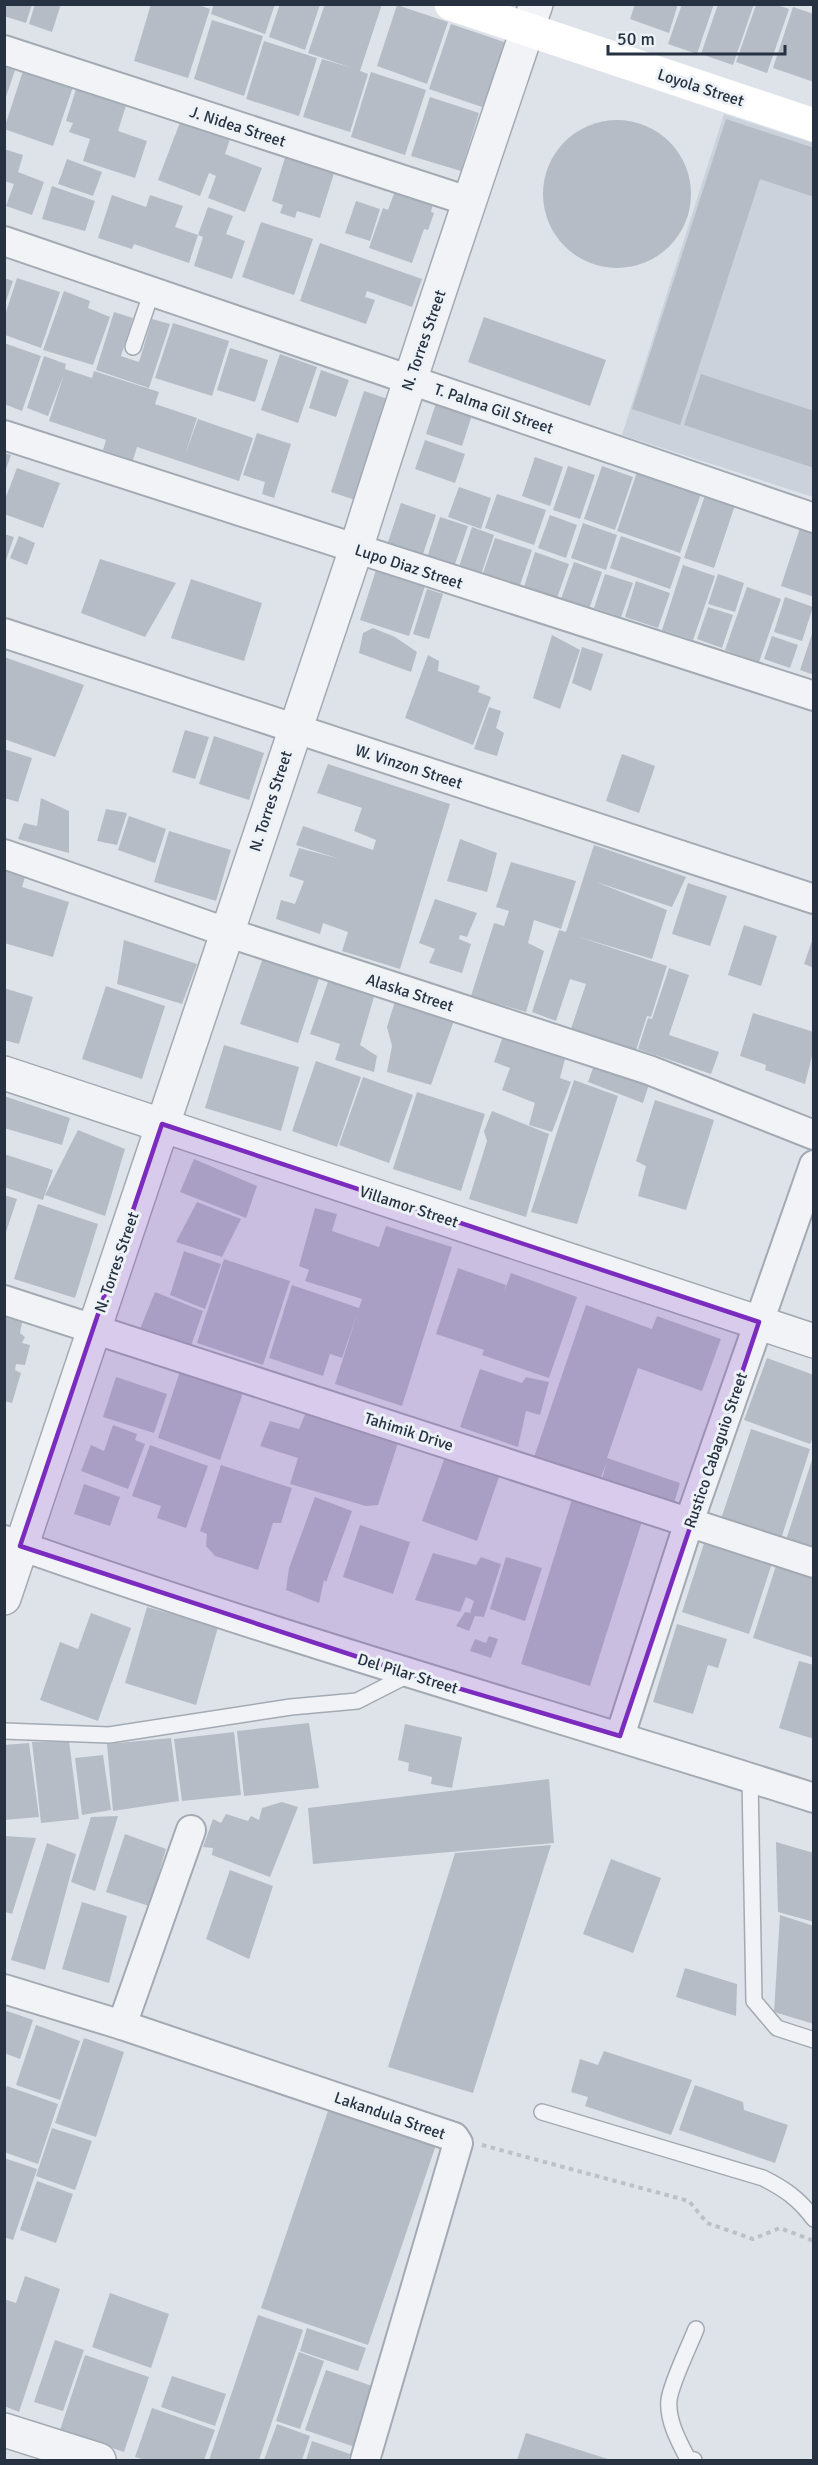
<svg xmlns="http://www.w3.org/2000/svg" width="818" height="2465" font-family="Signika,sans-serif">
	<rect width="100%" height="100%" fill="#dee3e9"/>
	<!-- built -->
	<polygon fill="#ccd2db" points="724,114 813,143 813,497 622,435"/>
	<!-- building -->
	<g fill="#b5bcc6">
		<polygon points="4,4 32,4 26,23 4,16"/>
		<polygon points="35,4 61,4 52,32 29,24"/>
		<polygon points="151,4 196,4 210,9 188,78 134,61"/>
		<polygon points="214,4 275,4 265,34 211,14"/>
		<polygon points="280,4 320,4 305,50 269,37"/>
		<polygon points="325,4 382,4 360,71 368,74 350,132 303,117 322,59 352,68 308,53"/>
		<polygon points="635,4 678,4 669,33 630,19"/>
		<polygon points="682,4 714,4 697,54 668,44"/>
		<polygon points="718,4 754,4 733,65 701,54"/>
		<polygon points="397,5 448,22 427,84 377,66"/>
		<polygon points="756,5 777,5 789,9 767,73 736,62"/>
		<polygon points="793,7 814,14 814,82 773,68"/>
		<polygon points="212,20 263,36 244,96 194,79"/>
		<polygon points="451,24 510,44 488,109 429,89"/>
		<polygon points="264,41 317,58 299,116 246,99"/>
		<polygon points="4,63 16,67 5,100 4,100"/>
		<polygon points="23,71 73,87 53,146 4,129"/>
		<polygon points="371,72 426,90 405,155 351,137"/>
		<polygon points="78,83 128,99 118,131 147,141 135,178 83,161 90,139 69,132 73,123 66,121"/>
		<polygon points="430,97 479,113 461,171 411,156"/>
		<polygon points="182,117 231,136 225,154 262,168 245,212 208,198 216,176 209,173 200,196 158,180"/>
		<polygon points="726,119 814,148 814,197 760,179 680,425 632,409"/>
		<circle cx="617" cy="194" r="74"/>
		<polygon points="4,149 23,155 18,172 44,182 32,215 6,206 14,184 4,181"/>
		<polygon points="286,154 335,170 320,218 297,211 295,218 280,213 283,205 272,201"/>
		<polygon points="67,159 102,172 93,196 58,184"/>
		<polygon points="52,186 95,201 85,231 42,219"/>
		<polygon points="395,191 433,204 431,212 434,213 428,230 424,229 412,263 369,248 383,208 388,210"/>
		<polygon points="112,195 146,207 150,195 183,206 175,227 198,235 208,207 233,216 226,234 245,241 232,279 194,266 203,237 198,235 189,263 134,244 132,249 98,238"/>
		<polygon points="356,201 380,209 370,241 345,233"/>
		<polygon points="261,222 313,239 294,295 242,277"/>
		<polygon points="320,243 422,279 412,307 367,291 365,297 375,300 366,324 300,301"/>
		<polygon points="4,278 13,281 5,304 4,304"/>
		<polygon points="17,278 60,292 41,348 5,335 5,315"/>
		<polygon points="64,291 90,301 88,308 110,317 93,365 43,350"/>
		<polygon points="114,312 133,318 121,356 139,362 152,319 170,324 149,388 96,370"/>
		<polygon points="484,317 606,360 590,406 468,362"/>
		<polygon points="173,323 229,341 212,396 155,378"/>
		<polygon points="4,343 41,356 22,411 4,404"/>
		<polygon points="230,348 268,360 255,402 217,390"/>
		<polygon points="280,354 317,367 298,423 261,410"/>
		<polygon points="44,356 66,364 65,369 92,378 94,371 159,392 155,404 197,418 185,455 198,419 253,438 239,481 137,447 133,460 103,450 106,440 49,421 64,374 48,416 27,408"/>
		<polygon points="321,370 349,380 336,417 309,408"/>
		<polygon points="701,374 814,411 814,468 684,425"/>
		<polygon points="364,391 388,399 355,500 331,492"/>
		<polygon points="436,403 472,415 462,446 426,434"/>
		<polygon points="257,433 291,444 274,498 262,494 265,482 243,475"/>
		<polygon points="425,440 465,454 455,483 415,469"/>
		<polygon points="4,453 11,455 5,472 4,472"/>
		<polygon points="535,457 563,467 550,506 522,496"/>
		<polygon points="568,466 595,475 580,519 553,510"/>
		<polygon points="602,466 633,477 615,530 584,519"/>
		<polygon points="17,468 60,483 43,528 4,514 4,502"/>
		<polygon points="638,469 702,491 680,553 617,531"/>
		<polygon points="459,487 491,498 481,529 448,517"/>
		<polygon points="706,492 736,502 714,568 684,558"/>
		<polygon points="497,494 546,510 534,545 485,528"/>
		<polygon points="401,503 436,515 422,557 387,545"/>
		<polygon points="550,515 577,525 566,558 538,548"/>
		<polygon points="440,517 468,526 453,570 426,561"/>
		<polygon points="583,523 617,535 606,570 571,558"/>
		<polygon points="472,527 494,535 480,578 458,570"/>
		<polygon points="800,528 814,533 814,597 781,586"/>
		<polygon points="4,534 14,537 5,563 4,563"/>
		<polygon points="19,536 35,543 27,565 10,558"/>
		<polygon points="621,536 681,557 670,589 610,568"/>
		<polygon points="495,538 532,550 519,588 482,576"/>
		<polygon points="535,552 569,564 557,598 524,587"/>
		<polygon points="100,559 176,583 145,637 81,613"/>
		<polygon points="574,562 602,572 588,612 560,602"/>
		<polygon points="683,565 715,576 693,640 662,630"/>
		<polygon points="376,570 425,586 409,636 360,620"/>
		<polygon points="605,574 633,583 621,617 594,608"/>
		<polygon points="718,574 744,583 735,612 708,604"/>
		<polygon points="191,579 262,603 244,661 171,638"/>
		<polygon points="636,581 670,593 658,628 625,617"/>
		<polygon points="747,587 781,599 759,662 725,650"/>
		<polygon points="427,589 443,594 429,639 413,634"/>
		<polygon points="785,597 813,607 802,641 774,632"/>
		<polygon points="708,607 733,615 722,648 697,639"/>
		<polygon points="373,628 395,637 417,652 411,672 359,653 363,633"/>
		<polygon points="813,631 814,631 814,675 800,670"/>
		<polygon points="552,635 580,650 560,709 533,698"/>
		<polygon points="772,636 798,645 790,668 764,659"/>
		<polygon points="582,647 603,654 591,691 572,683"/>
		<polygon points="428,655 439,661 438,671 480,686 478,692 491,697 473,745 405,718"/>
		<polygon points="4,657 84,685 55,757 4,739"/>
		<polygon points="489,707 501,711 496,728 504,733 497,756 474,749"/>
		<polygon points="185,730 209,737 195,779 172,772"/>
		<polygon points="214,736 264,753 249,800 199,784"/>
		<polygon points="4,749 32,758 18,802 4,798"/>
		<polygon points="622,754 655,766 639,813 606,801"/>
		<polygon points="328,764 450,804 400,969 342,951 348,932 323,923 320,934 276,919 281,900 295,904 304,881 289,876 299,848 340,859 296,845 303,826 373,850 376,840 354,831 362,808 317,793"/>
		<polygon points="41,798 69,811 69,853 18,839 24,823 37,826"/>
		<polygon points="106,809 127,813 117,845 97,841"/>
		<polygon points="129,816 166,829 155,863 118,850"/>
		<polygon points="169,831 231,850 216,901 154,882"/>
		<polygon points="460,839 497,853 487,892 447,881"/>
		<polygon points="594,845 686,877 672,907 596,882 667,910 652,959 576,936 667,966 651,1017 647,1016 635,1053 570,1032 586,984 570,979 556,1021 532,1012 559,930 566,932"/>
		<polygon points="4,858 29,864 22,887 69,902 53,957 4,943"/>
		<polygon points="511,862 576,881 561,929 534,920 528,943 544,951 526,1012 471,996 494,923 504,926 509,911 496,907"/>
		<polygon points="688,883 727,896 710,946 672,934"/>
		<polygon points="435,899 477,913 467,937 460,935 459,939 471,944 462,973 429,963 435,949 419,943"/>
		<polygon points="744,925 777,936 761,986 728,975"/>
		<polygon points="813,938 814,938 814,968 804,964"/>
		<polygon points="124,940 197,964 182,1004 117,984"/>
		<polygon points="265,952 321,972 298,1043 240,1024"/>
		<polygon points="669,968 689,975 669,1035 719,1052 711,1074 638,1049 648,1018 652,1019"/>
		<polygon points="330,976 376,990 360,1045 377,1056 374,1072 335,1060 340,1044 310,1034"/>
		<polygon points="106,986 165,1006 142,1079 82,1059"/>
		<polygon points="4,988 33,997 19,1044 4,1040"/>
		<polygon points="397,995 456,1015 431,1085 387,1072 392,1046 387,1027"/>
		<polygon points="753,1013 814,1032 814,1048 805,1084 765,1070 766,1065 740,1056"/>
		<polygon points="525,1035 567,1051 560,1078 571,1082 552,1132 529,1125 535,1103 502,1090 510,1068 494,1062 503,1036 521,1043"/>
		<polygon points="224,1045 299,1067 281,1131 205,1108"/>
		<polygon points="597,1057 652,1075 643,1103 588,1082"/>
		<polygon points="316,1061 361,1077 337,1147 292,1131"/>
		<polygon points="363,1077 413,1095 389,1163 339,1145"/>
		<polygon points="574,1080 618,1096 577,1224 531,1212"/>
		<polygon points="417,1092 485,1114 461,1191 393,1169"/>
		<polygon points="4,1096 70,1118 62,1145 4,1128"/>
		<polygon points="655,1100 714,1120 686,1210 638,1196 646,1166 636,1161"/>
		<polygon points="492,1111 549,1134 526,1217 469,1199 487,1141 484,1131"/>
		<polygon points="78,1130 125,1149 105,1216 45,1195"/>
		<polygon points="4,1154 53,1170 43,1200 4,1187"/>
		<polygon points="194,1159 257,1186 246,1218 180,1192"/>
		<polygon points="4,1195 17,1199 5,1235 4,1235"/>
		<polygon points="197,1202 241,1219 222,1257 176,1242"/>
		<polygon points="38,1204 98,1224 75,1298 14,1279"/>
		<polygon points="315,1208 337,1214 332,1231 379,1247 386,1226 452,1247 402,1406 335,1384 357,1314 342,1358 330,1354 323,1376 269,1358 292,1285 359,1308 362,1299 305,1281 309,1270 299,1266"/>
		<polygon points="184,1251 221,1264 205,1309 170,1295"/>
		<polygon points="224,1259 290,1281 263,1365 197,1343"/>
		<polygon points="458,1268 506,1285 504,1292 511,1273 577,1297 549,1378 482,1355 484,1350 436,1334"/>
		<polygon points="155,1292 203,1311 190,1349 140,1329"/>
		<polygon points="586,1305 652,1329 657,1316 721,1339 702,1391 638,1368 607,1458 680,1483 673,1507 602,1479 606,1464 600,1480 534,1457"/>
		<polygon points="4,1307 24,1313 20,1333 25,1337 22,1343 30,1345 25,1365 16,1364 15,1370 21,1373 12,1403 4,1401"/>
		<polygon points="767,1358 814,1375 814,1435 810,1444 744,1420"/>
		<polygon points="182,1365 245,1387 220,1460 158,1438"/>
		<polygon points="480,1369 522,1383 526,1377 549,1382 540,1415 526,1411 518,1447 460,1427"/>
		<polygon points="116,1377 167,1394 154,1433 103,1417"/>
		<polygon points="306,1412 398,1443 378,1505 366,1506 290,1484 298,1458 260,1446 270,1421 299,1429"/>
		<polygon points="113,1425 137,1434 135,1440 145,1444 128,1489 81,1471 91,1445 104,1451"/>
		<polygon points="751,1429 810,1449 781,1539 721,1519"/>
		<polygon points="150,1445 208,1466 186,1528 157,1518 161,1506 132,1496"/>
		<polygon points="446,1454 500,1474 477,1541 422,1521"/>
		<polygon points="813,1457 814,1457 814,1549 786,1540"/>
		<polygon points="221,1465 292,1488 281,1523 273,1523 258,1570 215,1556 206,1546 207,1534 200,1531"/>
		<polygon points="84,1484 120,1497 110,1526 74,1514"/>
		<polygon points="573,1496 643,1518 590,1686 521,1664"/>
		<polygon points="315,1497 352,1511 326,1582 324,1580 319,1603 286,1590 289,1568"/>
		<polygon points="360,1525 410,1542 393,1594 343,1577"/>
		<polygon points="708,1531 775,1554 749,1634 682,1612"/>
		<polygon points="433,1553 476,1565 481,1557 501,1564 484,1617 475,1616 469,1631 456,1626 465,1612 470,1613 474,1601 466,1597 460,1612 415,1600"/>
		<polygon points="779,1556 814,1567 814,1658 753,1638"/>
		<polygon points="506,1557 542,1568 525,1621 490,1609"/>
		<polygon points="147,1607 218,1627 196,1705 125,1683"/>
		<polygon points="91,1613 131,1628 98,1721 40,1700 60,1642 78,1649"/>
		<polygon points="677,1624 727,1639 718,1668 708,1665 693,1714 653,1702"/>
		<polygon points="489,1636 498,1639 491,1658 470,1651 475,1639 486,1643"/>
		<polygon points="799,1661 814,1665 814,1739 779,1728"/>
		<polygon points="309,1723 319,1788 244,1796 237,1731"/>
		<polygon points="405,1724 462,1737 452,1788 431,1784 432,1777 408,1771 409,1763 398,1760"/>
		<polygon points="234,1732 241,1795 182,1801 174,1739"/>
		<polygon points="171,1738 179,1801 113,1811 107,1744"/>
		<polygon points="69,1741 79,1819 41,1823 32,1742"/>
		<polygon points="29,1743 39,1817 4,1820 4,1745"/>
		<polygon points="103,1755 111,1810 82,1815 75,1758"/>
		<polygon points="549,1779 554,1843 313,1864 308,1808"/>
		<polygon points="282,1802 298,1807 270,1877 212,1855 213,1848 203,1847 213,1819 221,1823 226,1814 248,1821 251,1816 259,1820 262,1808"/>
		<polygon points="118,1816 95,1891 71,1882 91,1817"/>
		<polygon points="125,1834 166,1849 149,1906 106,1892"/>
		<polygon points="5,1836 36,1838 12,1914 5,1912"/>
		<polygon points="776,1842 814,1853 814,1922 778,1912"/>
		<polygon points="47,1843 76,1854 45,1970 11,1960"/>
		<polygon points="551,1845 473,2093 388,2067 455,1853"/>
		<polygon points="611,1859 661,1878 633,1953 583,1934"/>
		<polygon points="230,1870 273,1886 249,1959 206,1939"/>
		<polygon points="82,1902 127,1916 109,1983 62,1969"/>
		<polygon points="780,1915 814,1926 814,2024 774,2012"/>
		<polygon points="685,1968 737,1984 736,2016 676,1997"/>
		<polygon points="4,2010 33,2020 20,2059 4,2053"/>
		<polygon points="36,2025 80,2041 60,2100 16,2085"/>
		<polygon points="84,2038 124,2052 96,2137 55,2123"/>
		<polygon points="604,2051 692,2080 671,2135 585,2106 588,2097 571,2092 580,2059 598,2065"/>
		<polygon points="695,2085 743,2102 744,2110 788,2125 775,2163 679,2130"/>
		<polygon points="7,2086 58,2104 38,2164 4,2152 4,2094"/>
		<polygon points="329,2108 436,2145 368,2345 261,2308"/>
		<polygon points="52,2128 92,2141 75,2190 36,2176"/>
		<polygon points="4,2158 37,2169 13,2240 4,2237"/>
		<polygon points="37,2181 73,2194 56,2243 20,2230"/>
		<polygon points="25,2276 60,2289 19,2412 4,2406 4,2299 16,2303"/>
		<polygon points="110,2293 169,2314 151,2368 92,2347"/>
		<polygon points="258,2315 303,2330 259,2460 209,2460"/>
		<polygon points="307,2328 366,2348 358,2371 300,2351"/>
		<polygon points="55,2340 84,2350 63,2411 34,2402"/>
		<polygon points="299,2352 324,2361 300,2429 276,2421"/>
		<polygon points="85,2355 149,2377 124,2452 60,2430"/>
		<polygon points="326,2370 375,2387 355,2447 305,2430"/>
		<polygon points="172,2376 226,2394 215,2426 161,2407"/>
		<polygon points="152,2408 215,2430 204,2460 146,2460 135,2457"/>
		<polygon points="277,2424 310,2436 302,2460 264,2460"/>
		<polygon points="526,2433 611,2460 517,2460"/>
		<polygon points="312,2441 350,2454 348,2460 306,2460"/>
	</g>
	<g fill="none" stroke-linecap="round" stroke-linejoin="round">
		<!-- service casing -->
		<g stroke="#a3aab3" stroke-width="18">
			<g id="service">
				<polyline points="133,347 152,291"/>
				<polyline points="4,1731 109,1735 291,1707 357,1701 410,1674"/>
				<polyline points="750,1778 754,2001 777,2028 814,2040"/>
				<path d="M542,2112L763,2178C785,2189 799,2199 814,2219"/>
				<path d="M694,2460L688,2459C679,2442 667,2420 669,2400C671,2383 689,2347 696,2329"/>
			</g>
		</g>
		<!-- minor casing -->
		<g stroke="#a3aab3" stroke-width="32">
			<g id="minor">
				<polyline points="4,50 471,202"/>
				<polyline points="4,241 814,518"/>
				<polyline points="4,435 814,696"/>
				<polyline points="4,633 814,899"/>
				<polyline points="4,854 226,932 649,1070 814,1135"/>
				<polyline points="4,1300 814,1563"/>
				<path d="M4,1540C271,1635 544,1712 814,1798"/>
				<polyline points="620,1736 689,1522 814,1165"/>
				<polyline points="4,1989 122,2025 454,2137 458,2143 365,2460"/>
				<polyline points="122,2025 191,1830"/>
			</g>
		</g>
		<!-- tertiary casing -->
		<g stroke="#a3aab3" stroke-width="36">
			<g id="tertiary">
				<polyline points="4,1073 814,1341"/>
				<path d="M4,1598L356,549C413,366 475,185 536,4"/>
				<polyline points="4,2430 99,2460"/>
			</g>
		</g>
		<!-- path -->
		<polyline stroke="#bcc1c8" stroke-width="4" stroke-dasharray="4.5 4.5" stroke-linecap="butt" points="482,2145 689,2201 707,2223 753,2239 780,2228 814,2241"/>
		<!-- service -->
		<use href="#service" stroke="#f1f3f7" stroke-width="15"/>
		<!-- minor -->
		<use href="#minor" stroke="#f1f3f7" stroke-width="28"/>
		<!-- tertiary -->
		<use href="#tertiary" stroke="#f1f3f7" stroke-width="33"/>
		<!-- secondary -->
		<polyline stroke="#fff" stroke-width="33" points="451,4 814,125"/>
	</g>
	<!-- marked area -->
	<path fill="#7b2cbf" fill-opacity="0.2" stroke="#7b2cbf" stroke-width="4.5" stroke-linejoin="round" d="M162,1124L759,1322L620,1736L410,1674L20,1546Z"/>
	<g text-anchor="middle" stroke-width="6" stroke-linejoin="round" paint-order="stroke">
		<!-- street labels -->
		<g font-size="16" fill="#263141" stroke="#edf2f6">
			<text transform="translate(701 87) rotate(18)" y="6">Loyola Street</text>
			<text transform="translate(238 126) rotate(18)" y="6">J. Nidea Street</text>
			<text transform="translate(423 340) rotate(-71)" y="6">N. Torres Street</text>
			<text transform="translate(494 408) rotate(19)" y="6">T. Palma Gil Street</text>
			<text transform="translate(409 566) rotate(18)" y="6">Lupo Diaz Street</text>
			<text transform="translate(409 766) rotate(18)" y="6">W. Vinzon Street</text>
			<text transform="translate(270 801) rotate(-72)" y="6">N. Torres Street</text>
			<text transform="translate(410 992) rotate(18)" y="6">Alaska Street</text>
			<text transform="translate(409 1206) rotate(18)" y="6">Villamor Street</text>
			<text transform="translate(116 1262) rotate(-71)" y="6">N. Torres Street</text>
			<text transform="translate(409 1431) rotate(18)" y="6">Tahimik Drive</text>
			<text transform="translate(715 1450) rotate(-71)" y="6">Rustico Cabaguio Street</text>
			<text transform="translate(408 1673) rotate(17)" y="6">Del Pilar Street</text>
			<text transform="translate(390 2115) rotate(19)" y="6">Lakandula Street</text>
		</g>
	</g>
	<!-- border -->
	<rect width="818" height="2465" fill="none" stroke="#263141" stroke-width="12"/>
	<!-- scale -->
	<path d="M608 45v9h177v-9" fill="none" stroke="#263141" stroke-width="3"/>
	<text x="617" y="45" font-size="18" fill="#263141" stroke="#edf2f6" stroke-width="4.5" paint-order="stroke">50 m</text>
</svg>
